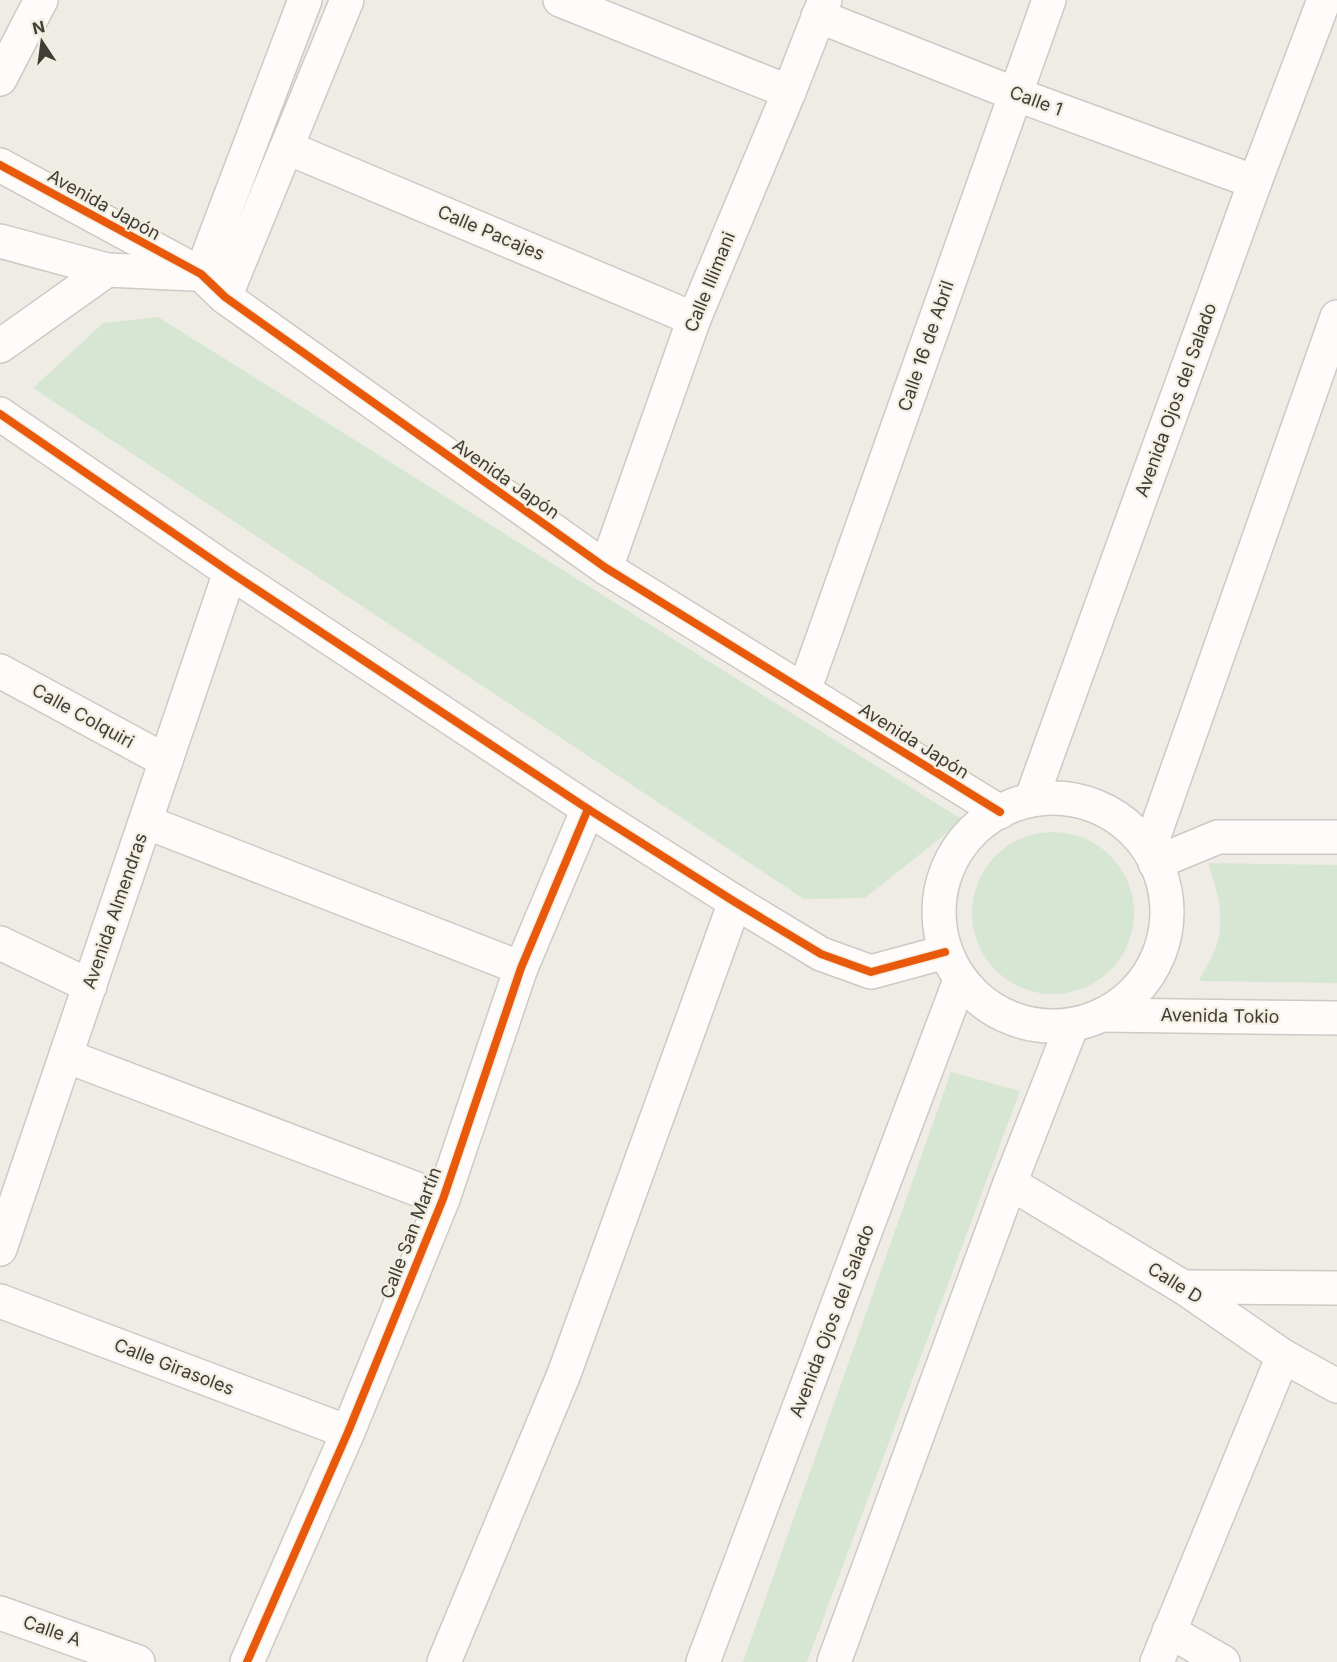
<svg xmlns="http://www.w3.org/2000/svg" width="1337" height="1662" font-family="Inter,sans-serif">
	<rect width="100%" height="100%" fill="#efece5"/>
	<!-- grass -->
	<g fill="#d6e6d3">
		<polygon points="158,317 963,820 865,898 804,899 33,388 103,323"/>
		<circle cx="1053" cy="913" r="81"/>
		<path d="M1208,863L1337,865V983L1199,981C1204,970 1212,958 1216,947C1226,919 1217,889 1208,863Z"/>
		<polygon points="951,1072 1020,1091 807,1662 743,1662"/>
	</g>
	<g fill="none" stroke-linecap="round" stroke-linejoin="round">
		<!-- street casing -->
		<g stroke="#cccac4" stroke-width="36">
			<g id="street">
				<polyline points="560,0 789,92"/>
				<polyline points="818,16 1015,94 1255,182"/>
				<polyline points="0,79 41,0"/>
				<polyline points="288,148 694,319"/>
				<polyline points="201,274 305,0"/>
				<polyline points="225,297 347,0"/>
				<polyline points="0,346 107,270"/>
				<polyline points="606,568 694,319 789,92 825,0"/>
				<polyline points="0,671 166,761"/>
				<polyline points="804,691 1049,0"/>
				<polyline points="146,822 521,968"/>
				<polyline points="0,943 90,986"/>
				<polyline points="66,1056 443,1199"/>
				<polyline points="1010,1183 1183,1287 1283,1356 1337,1386"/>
				<polyline points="0,1249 230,572"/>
				<polyline points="1183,1287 1337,1288"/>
				<polyline points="0,1301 348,1432"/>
				<polyline points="0,1613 138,1662"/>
				<polyline points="1169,1631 1223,1662"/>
				<polyline points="247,1662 348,1432 443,1199 521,968 588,809"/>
				<polyline points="444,1662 564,1374 735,902"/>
				<polyline points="1157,1662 1283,1356"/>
			</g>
		</g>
		<!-- secondary casing -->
		<g stroke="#cccac4" stroke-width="36">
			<g id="secondary">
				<polyline points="0,165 201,274 225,297 606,568 1000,812"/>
				<polyline points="0,241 107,270 193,274"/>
				<polyline points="0,414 230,572 588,809 735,902 821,954 871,972 945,952"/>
				<circle cx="1053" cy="912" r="114"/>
				<polyline points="1031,800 1255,182 1324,0"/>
				<polyline points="1149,850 1337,317"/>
				<polyline points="1155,863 1218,837 1337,837"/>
				<polyline points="1102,1015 1337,1018"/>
				<polyline points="703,1662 960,980"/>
				<polyline points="834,1662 1010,1183 1072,1025"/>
			</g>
		</g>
		<!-- street -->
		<use href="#street" stroke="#fdfcfb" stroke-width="33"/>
		<!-- secondary -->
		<use href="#secondary" stroke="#fdfcfb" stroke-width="33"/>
		<!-- cycleway casing -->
		<g stroke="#f3eee1" stroke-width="11">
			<g id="cycleway">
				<polyline points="0,165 201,274 225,297 606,568 1000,812"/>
				<polyline points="0,414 230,572 588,809 735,902 821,954 871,972 945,952"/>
				<polyline points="247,1662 348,1432 443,1199 521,968 588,809"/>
			</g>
		</g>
		<!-- cycleway -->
		<use href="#cycleway" stroke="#e8590c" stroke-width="8"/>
	</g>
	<g text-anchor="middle" stroke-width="4.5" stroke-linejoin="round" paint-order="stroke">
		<!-- street labels -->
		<g font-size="18" fill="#3f3d38" stroke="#f3eee1">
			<text transform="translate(1036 101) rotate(20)" y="6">Calle 1</text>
			<text transform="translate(104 205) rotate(29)" y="6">Avenida Japón</text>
			<text transform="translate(491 233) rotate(23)" y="6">Calle Pacajes</text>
			<text transform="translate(710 282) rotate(-68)" y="6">Calle Illimani</text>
			<text transform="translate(926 346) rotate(-71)" y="6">Calle 16 de Abril</text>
			<text transform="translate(1176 400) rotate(-70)" y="6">Avenida Ojos del Salado</text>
			<text transform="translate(506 479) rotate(35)" y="6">Avenida Japón</text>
			<text transform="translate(83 716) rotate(29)" y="6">Calle Colquiri</text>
			<text transform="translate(914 741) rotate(32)" y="6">Avenida Japón</text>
			<text transform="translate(115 911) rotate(-71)" y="6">Avenida Almendras</text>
			<text transform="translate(1220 1016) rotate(1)" y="6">Avenida Tokio</text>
			<text transform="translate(411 1233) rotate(-69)" y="6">Calle San Martín</text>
			<text transform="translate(1175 1283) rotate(32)" y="6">Calle D</text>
			<text transform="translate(832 1321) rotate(-69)" y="6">Avenida Ojos del Salado</text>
			<text transform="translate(174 1367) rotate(21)" y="6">Calle Girasoles</text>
			<text transform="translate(52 1631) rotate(19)" y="6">Calle A</text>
		</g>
	</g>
	<!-- north arrow -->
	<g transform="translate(42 42) rotate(347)" stroke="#f3eee1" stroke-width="4.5" paint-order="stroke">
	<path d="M0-4.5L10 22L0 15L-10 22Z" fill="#3f3d38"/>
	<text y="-9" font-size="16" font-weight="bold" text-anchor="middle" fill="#3f3d38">N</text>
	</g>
</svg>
